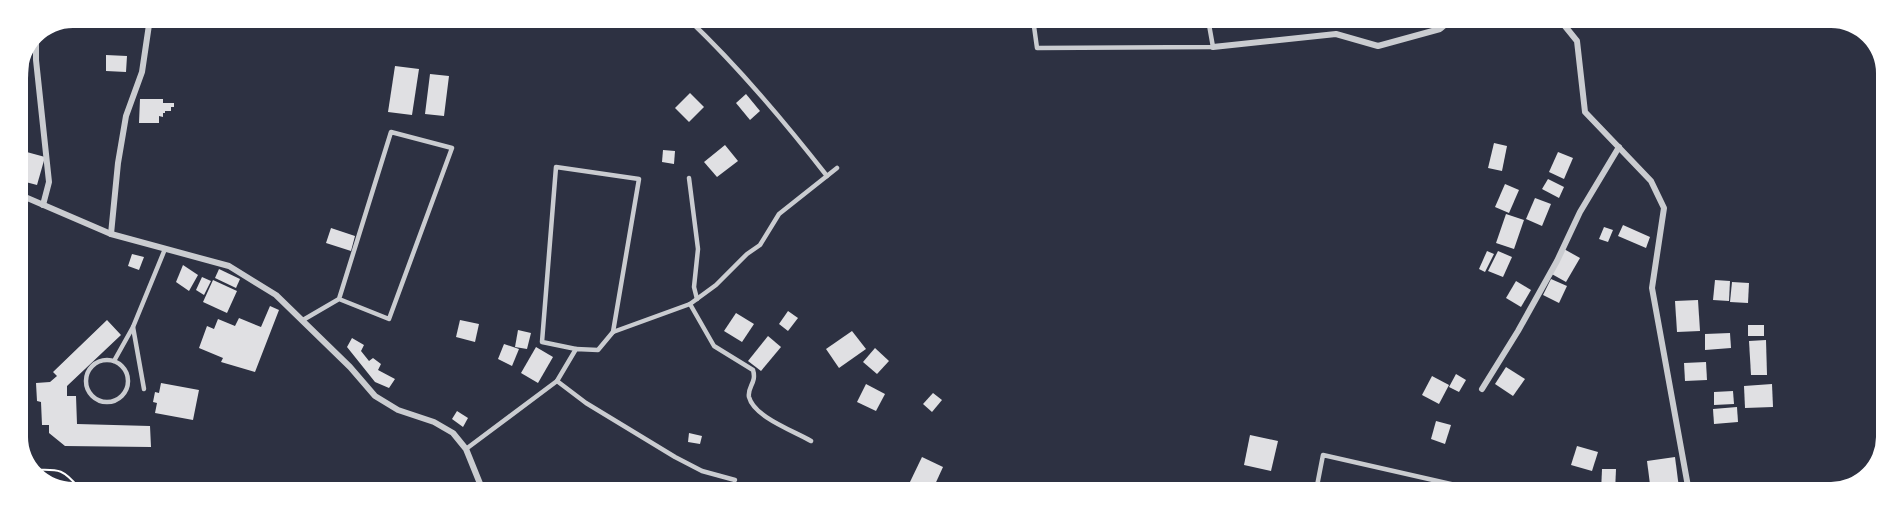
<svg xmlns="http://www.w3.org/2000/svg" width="1904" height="510" font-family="'Asap Condensed',sans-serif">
	<rect width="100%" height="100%" fill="#2d3142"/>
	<!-- building -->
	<g fill="#e0e0e3">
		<polygon points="106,55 127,56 126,72 106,71"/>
		<polygon points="24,59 29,59 28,78 18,78 18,73"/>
		<polygon points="395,66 419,69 412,115 388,112"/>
		<polygon points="430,74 449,76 444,116 425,114"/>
		<polygon points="690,93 704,107 689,122 675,108"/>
		<polygon points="746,94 760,111 750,120 736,103"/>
		<polygon points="140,99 163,99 163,103 174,103 174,107 171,107 171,111 165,111 165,113 163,113 163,117 159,116 159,123 139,123"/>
		<polygon points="1494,143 1507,146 1502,171 1488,168"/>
		<polygon points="725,145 738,161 717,177 704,162"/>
		<polygon points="663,150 675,151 674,164 662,162"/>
		<polygon points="23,151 45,157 37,185 18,180 18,167"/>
		<polygon points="1558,152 1573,158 1564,179 1549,172"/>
		<polygon points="1548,179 1564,187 1559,198 1542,189"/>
		<polygon points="1505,184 1519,190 1509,213 1495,207"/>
		<polygon points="1535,198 1551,204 1542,226 1526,219"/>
		<polygon points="1506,214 1524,220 1514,249 1496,243"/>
		<polygon points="1623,225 1650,237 1646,248 1618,236"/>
		<polygon points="1604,227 1613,230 1608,242 1599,239"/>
		<polygon points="331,228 355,236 351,251 326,243"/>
		<polygon points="1564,249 1580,258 1566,282 1550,273"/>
		<polygon points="1487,251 1494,254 1485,272 1479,269"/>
		<polygon points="1498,251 1512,257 1503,277 1488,271"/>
		<polygon points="132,254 144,257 139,270 128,266"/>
		<polygon points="183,265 198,275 189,291 176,282"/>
		<polygon points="219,269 240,279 236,288 215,278"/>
		<polygon points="202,277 211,281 204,295 196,290"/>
		<polygon points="1551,279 1567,286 1559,303 1543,295"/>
		<polygon points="213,280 237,291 227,313 203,302"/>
		<polygon points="1715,280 1730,281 1729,301 1713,300"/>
		<polygon points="1516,281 1531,290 1521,307 1506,298"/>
		<polygon points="1732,282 1749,283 1748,303 1730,302"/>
		<polygon points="1698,300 1700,331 1677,332 1675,301"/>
		<polygon points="270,306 279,310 255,372 221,362 223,358 199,348 207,326 214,329 218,319 235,326 239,318 261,327"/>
		<polygon points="788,311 798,318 788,331 779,324"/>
		<polygon points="736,313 754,324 742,342 724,331"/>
		<polygon points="107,320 121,335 67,386 67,396 76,396 77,424 150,426 151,447 65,446 49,433 49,425 42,425 41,402 37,401 36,383 50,382 57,376 53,372"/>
		<polygon points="460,320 479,324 475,342 456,337"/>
		<rect x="1748" y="325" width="16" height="11"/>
		<polygon points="518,330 531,333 527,349 515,347"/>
		<polygon points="852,331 866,349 839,368 826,349"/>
		<polygon points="1730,333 1731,348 1705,350 1705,334"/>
		<polygon points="768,336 781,347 761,371 748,361"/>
		<polygon points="352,338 364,345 361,351 369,361 373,358 381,364 378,370 395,379 389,388 375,382 347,347"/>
		<polygon points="1766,340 1767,375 1751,375 1749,341"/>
		<polygon points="504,344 519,349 512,366 498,359"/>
		<polygon points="536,347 553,357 538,383 521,373"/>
		<polygon points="875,348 889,361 877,374 863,362"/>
		<polygon points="1706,362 1707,380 1685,381 1684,363"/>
		<polygon points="1506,367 1525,379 1513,396 1495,384"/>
		<polygon points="1456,374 1466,380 1459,392 1449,387"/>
		<polygon points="1432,376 1449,385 1439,404 1422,395"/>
		<polygon points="161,383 199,390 193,420 155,413 157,403 153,402 155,392 159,393"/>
		<polygon points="866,384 885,394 876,411 857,402"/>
		<polygon points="1772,384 1773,407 1745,408 1744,386"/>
		<polygon points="1733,391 1734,404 1714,405 1714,392"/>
		<polygon points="933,393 942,400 932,412 923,404"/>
		<polygon points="1737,407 1738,422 1714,424 1713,409"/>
		<polygon points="457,411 468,418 463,427 452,419"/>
		<polygon points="1436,421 1451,425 1445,444 1431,439"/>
		<polygon points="689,433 702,436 700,444 688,442"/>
		<polygon points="1250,435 1278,441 1271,471 1244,465"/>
		<polygon points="1577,446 1598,452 1592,471 1571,465"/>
		<polygon points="922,457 943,467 932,491 924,491 909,484"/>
		<polygon points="1675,457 1679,488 1651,492 1647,461"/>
		<polygon points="1602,469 1616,469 1615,492 1601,492"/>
		<polygon points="1581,483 1597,488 1595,492 1579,492"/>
	</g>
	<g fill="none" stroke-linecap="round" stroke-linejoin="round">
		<!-- path -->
		<path stroke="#fff" stroke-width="2" d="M30,470C57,470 61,466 79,488L120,486L146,490"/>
		<!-- service -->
		<g stroke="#caccd0" stroke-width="4.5">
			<path d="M688,19C739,67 784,121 827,176"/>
			<polyline points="1033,19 1037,48 1213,47 1208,19"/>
			<polyline points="689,178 698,249 694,287 697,299"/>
			<path d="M690,304L714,346L753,370C757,383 747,387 749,397C754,417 794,431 811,441"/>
			<polyline points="303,320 339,299 391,132 452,148 389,319 339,299"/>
			<polyline points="133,327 144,389"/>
			<polyline points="576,349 542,342 556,167 639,179 613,332"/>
			<circle cx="107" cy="381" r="21"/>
			<polyline points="114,361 133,327 165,249"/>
			<polyline points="557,381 586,403 675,457 702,471 735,480"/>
			<polyline points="466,449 557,381 576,349 598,350 613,332 690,304 716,285 747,254 760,245 779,214 837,168"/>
			<polyline points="1316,491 1323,455 1486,492"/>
		</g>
		<!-- minor -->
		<g stroke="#caccd0" stroke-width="6">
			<polyline points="1560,20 1577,41 1585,112 1651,181 1664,208 1652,288 1689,492"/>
			<polyline points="36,34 36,60 49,182 43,205"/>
			<polyline points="1213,47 1336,34 1378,46 1440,29 1452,19"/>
			<polyline points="18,194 111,234 229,266 276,295 350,367 375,396 398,410 434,422 453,433 466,449 483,491"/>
			<polyline points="111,234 118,163 126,116 142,72 150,18"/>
			<polyline points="1482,389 1518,331 1557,261 1580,212 1619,147"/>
			<polyline points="1826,492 1833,491"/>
		</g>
	</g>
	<!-- crop -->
	<path d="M0 0H1904V510H0ZM73 28H1831A45 45 0 0 1 1876 73V437A45 45 0 0 1 1831 482H73A45 45 0 0 1 28 437V73A45 45 0 0 1 73 28Z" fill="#fff" fill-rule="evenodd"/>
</svg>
